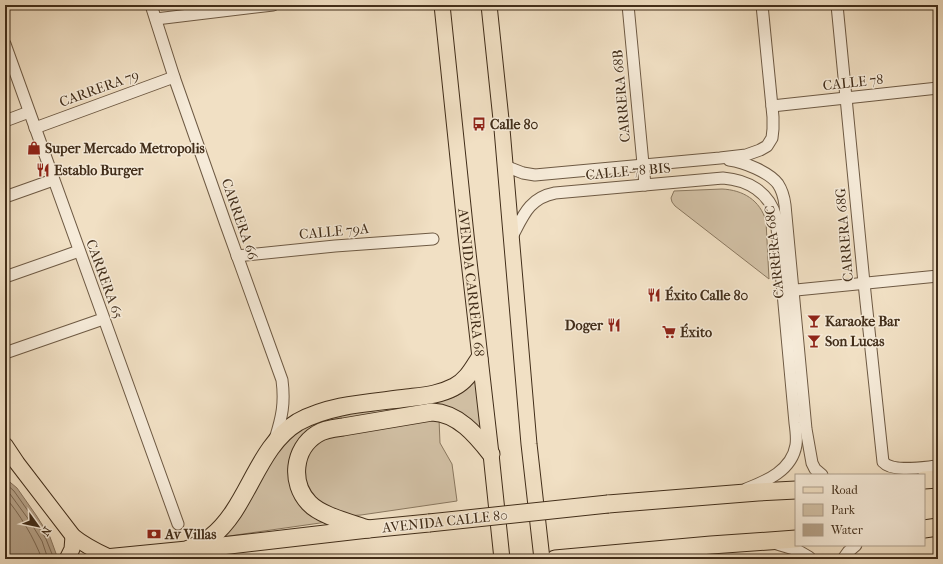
<svg xmlns="http://www.w3.org/2000/svg" width="943" height="564" font-family="'IM FELL French Canon',serif">
	<rect width="100%" height="100%" fill="#f1e0c4"/>
	<filter id="stains"><feTurbulence type="fractalNoise" baseFrequency=".005" numOctaves="4"/><feColorMatrix values="0 0 0 0 .2 0 0 0 0 .09 0 0 0 0 .02 0 0 0 .5 -.17"/></filter>
	<radialGradient id="worn" r=".72"><stop offset=".6" stop-color="#630" stop-opacity="0"/><stop offset="1" stop-color="#630" stop-opacity=".3"/></radialGradient>
	<!-- green -->
	<g fill="#d3c2a7" stroke="#8a7860">
		<polygon points="159,5 216,5 161,10"/>
		<path d="M722,189C743,190 760,200 766,221L769,279L675,206L672,202L671,198L674,191Z"/>
		<path d="M477,379L483,439L466,420L331,423L289,465L327,522L222,537L275,454L297,429L339,413L439,401C458,398 464,392 477,379Z"/>
		<polygon points="439,419 440,443 452,464 457,501 361,515 345,516 333,513 305,490 304,457 312,444 327,436"/>
	</g>
	<!-- water -->
	<polygon fill="#b6a38a" stroke="#88745d" points="5,478 17,488 36,515 50,537 58,559 10,559 5,545"/>
	<g fill="none" stroke-linecap="round" stroke-linejoin="round">
		<!-- shore -->
		<g stroke="#7c6852" stroke-width="1">
			<polyline points="5,483 14,491 33,518 46,539 54,559"/>
			<polyline points="5,490 10,494 29,520 42,541 48,559"/>
			<path d="M5,497C20,514 34,538 42,559"/>
		</g>
		<!-- minor casing -->
		<g stroke="#6e5a44" stroke-width="13">
			<g id="minor">
				<path d="M151,5L174,77L225,222L282,380C285,403 282,417 275,439"/>
				<polyline points="628,5 645,185"/>
				<path d="M837,5L864,283L883,462C893,473 924,467 938,466"/>
				<polyline points="156,19 273,5"/>
				<polyline points="5,44 178,524"/>
				<polyline points="772,106 938,88"/>
				<polyline points="5,121 29,112"/>
				<polyline points="35,128 174,77"/>
				<path d="M729,160C744,162 769,172 778,184C782,190 784,197 785,205L806,429L812,463L815,469L822,475"/>
				<polyline points="505,166 523,173 535,175 720,158 746,155 760,150 767,146 772,138 773,129 773,117 762,5"/>
				<polyline points="5,197 53,180"/>
				<path d="M512,237C523,216 529,198 555,193L723,178C748,180 769,192 776,217L795,423C796,430 797,438 796,445C792,470 767,481 746,489"/>
				<polyline points="237,256 335,246 433,239"/>
				<polyline points="5,277 79,251"/>
				<polyline points="786,291 938,276"/>
				<polyline points="5,353 103,319"/>
				<polyline points="777,544 797,550 809,557 811,559"/>
				<polyline points="843,559 848,552 856,545"/>
			</g>
		</g>
		<!-- major casing -->
		<g stroke="#422e1a" stroke-width="17">
			<g id="major">
				<path id="s1" d="M442,5L466,235L491,454L502,559"/>
				<polyline points="489,5 502,129 529,444 542,559"/>
				<path d="M5,445L17,463L73,536C84,545 96,551 109,557"/>
				<polyline points="67,559 72,549 73,536"/>
			</g>
		</g>
		<!-- highway casing -->
		<g stroke="#422e1a" stroke-width="19">
			<g id="highway">
				<polyline points="924,480 938,479"/>
				<polyline points="608,504 758,492 796,490"/>
				<path d="M368,529C351,523 321,516 309,503C290,483 293,449 317,434C324,429 335,428 343,427L432,412C458,413 476,435 491,454"/>
				<polyline points="924,529 938,527"/>
				<path d="M187,550C195,546 205,542 211,537C249,507 256,447 298,422C331,404 370,403 407,398C423,396 439,395 454,387C466,381 472,370 479,359"/>
				<polyline points="95,559 187,550 368,529 429,523"/>
				<polyline points="555,559 711,545 796,539"/>
			</g>
		</g>
		<!-- minor -->
		<use href="#minor" stroke="#f6ebd9" stroke-width="11"/>
		<!-- major -->
		<use href="#major" stroke="#f1e0c4" stroke-width="15"/>
		<!-- highway -->
		<use href="#highway" stroke="#f1e0c4" stroke-width="17"/>
		<!-- highway-bridge casing -->
		<g stroke="#422e1a" stroke-width="19" stroke-linecap="butt">
			<polyline id="highway-bridge" points="429,523 608,504"/>
		</g>
		<!-- highway-bridge -->
		<use href="#highway-bridge" stroke="#f1e0c4" stroke-width="17"/>
	</g>
	<!-- icons -->
	<defs>
		<g id="bus-bare" transform="scale(1.08)"><path d="M-5-6H5V4H4V6H2V4H-2V6H-4V4H-5ZM-3.5-4V0h7V-4ZM-3.5 1.2v1.5H-2V1.2ZM2 1.2v1.5H3.5V1.2Z" fill="#8f2418" stroke="#f6ebd9" stroke-width="2.5" paint-order="stroke"/></g>
		<g id="shop-bare" transform="scale(1.08)"><path d="M-5-2.5h2.3a2.7 3.5 0 0 1 5.4 0H5L5.5 6h-11ZM-1.5-2.5h3a1.5 2.3 0 0 0-3 0Z" fill="#8f2418" stroke="#f6ebd9" stroke-width="2.5" paint-order="stroke"/></g>
		<g id="restaurant-bare" transform="scale(1.08)"><path d="M-5-6h1v4h1v-4h1v4h1v-4h1v5L-1.5 .5V6h-2V.5L-5-1ZM5-6V6H3V1.5H1.5Q1.5-4 5-6Z" fill="#8f2418" stroke="#f6ebd9" stroke-width="2.5" paint-order="stroke"/></g>
		<g id="bar-bare" transform="scale(1.08)"><path d="M-6-5H6L.8 .8V4.5H3.5V6h-7V4.5H-.8V.8Z" fill="#8f2418" stroke="#f6ebd9" stroke-width="2.5" paint-order="stroke"/></g>
		<g id="supermarket-bare" transform="scale(1.08)"><path d="M-6-5.5h2.5l.6 2H6L4.5 2H-2.5L-4.4-4H-6ZM-1.5 3.2a1.3 1.3 0 1 0 .1 0ZM3 3.2a1.3 1.3 0 1 0 .1 0Z" fill="#8f2418" stroke="#f6ebd9" stroke-width="2.5" paint-order="stroke"/></g>
		<g id="bank-bare" transform="scale(1.08)"><path d="M-6-4H6V4H-6ZM0-2.3a2.3 2.3 0 1 0 0 4.6a2.3 2.3 0 1 0 0-4.6Z" fill="#8f2418" stroke="#f6ebd9" stroke-width="2.5" paint-order="stroke"/></g>
	</defs>
	<g fill-rule="evenodd">
		<use href="#bus-bare" x="479" y="124"/>
		<use href="#shop-bare" x="34" y="148"/>
		<use href="#restaurant-bare" x="43" y="170"/>
		<use href="#restaurant-bare" x="654" y="295"/>
		<use href="#bar-bare" x="814" y="321"/>
		<use href="#restaurant-bare" x="614" y="325"/>
		<use href="#supermarket-bare" x="669" y="332"/>
		<use href="#bar-bare" x="814" y="341"/>
		<use href="#bank-bare" x="154" y="534"/>
	</g>
	<g text-anchor="middle" stroke-width="3" stroke-linejoin="round" paint-order="stroke">
		<!-- street labels -->
		<g font-size="14" fill="#422e1a" stroke="#f6ebd9">
			<text transform="translate(853 82) rotate(-6)" y="5">CALLE 78</text>
			<text transform="translate(99 88) rotate(-20)" y="5">CARRERA 79</text>
			<text transform="translate(621 96) rotate(-95)" y="5">CARRERA 68B</text>
			<text transform="translate(628 171) rotate(-5)" y="5">CALLE 78 BIS</text>
			<text transform="translate(240 219) rotate(71)" y="5">CARRERA 66</text>
			<text transform="translate(334 231) rotate(-5)" y="5">CALLE 79A</text>
			<text transform="translate(844 235) rotate(-95)" y="5">CARRERA 68G</text>
			<text transform="translate(774 252) rotate(-96)" y="5">CARRERA 68C</text>
			<text transform="translate(105 279) rotate(70)" y="5">CARRERA 65</text>
			<text dy="5" stroke="none"><textPath href="#s1" startOffset="279">AVENIDA CARRERA 68</textPath></text>
			<text transform="translate(445 521) rotate(-6)" y="5">AVENIDA CALLE 80</text>
		</g>
		<!-- poi labels -->
		<g font-size="14" font-weight="bold" fill="#422e1a" stroke="#f6ebd9" text-anchor="start">
			<text x="490" y="129">Calle 80</text>
			<text x="45" y="153">Super Mercado Metropolis</text>
			<text x="54" y="175">Establo Burger</text>
			<text x="665" y="300">Éxito Calle 80</text>
			<text x="825" y="326">Karaoke Bar</text>
			<text x="603" y="330" text-anchor="end">Doger</text>
			<text x="680" y="337">Éxito</text>
			<text x="825" y="346">Son Lucas</text>
			<text x="165" y="539">Av Villas</text>
		</g>
	</g>
	<!-- margin -->
	<rect width="943" height="564" fill="none" stroke="#f1e0c4" stroke-width="20"/>
	<rect x="6" y="6" width="931" height="552" fill="none" stroke="#422e1a" stroke-width="2"/>
	<rect x="10" y="10" width="923" height="544" fill="none" stroke="#422e1a"/>
	<!-- legend -->
	<rect x="795" y="474" width="130" height="72" fill="#f6ebd9" stroke="#ae9f8d"/>
	<rect x="803" y="487" width="20" height="6" fill="#f1e0c4" stroke="#ae9f8d"/>
	<text x="831" y="494" font-size="12" fill="#422e1a">Road</text>
	<rect x="803" y="504" width="20" height="12" fill="#d3c2a7" stroke="#ae9f8d"/>
	<text x="831" y="514" font-size="12" fill="#422e1a">Park</text>
	<rect x="803" y="524" width="20" height="12" fill="#b6a38a" stroke="#ae9f8d"/>
	<text x="831" y="534" font-size="12" fill="#422e1a">Water</text>
	<!-- north arrow -->
	<g transform="translate(38 526) rotate(123)" stroke="#f6ebd9" stroke-width="3" paint-order="stroke">
	<path d="M0-3L7 15L0 10L-7 15Z" fill="#422e1a"/>
	<text y="-6" font-size="11" font-weight="bold" text-anchor="middle" fill="#422e1a">N</text>
	</g>
	<rect width="100%" height="100%" filter="url(#stains)"/>
	<rect width="100%" height="100%" fill="url(#worn)"/>
</svg>
